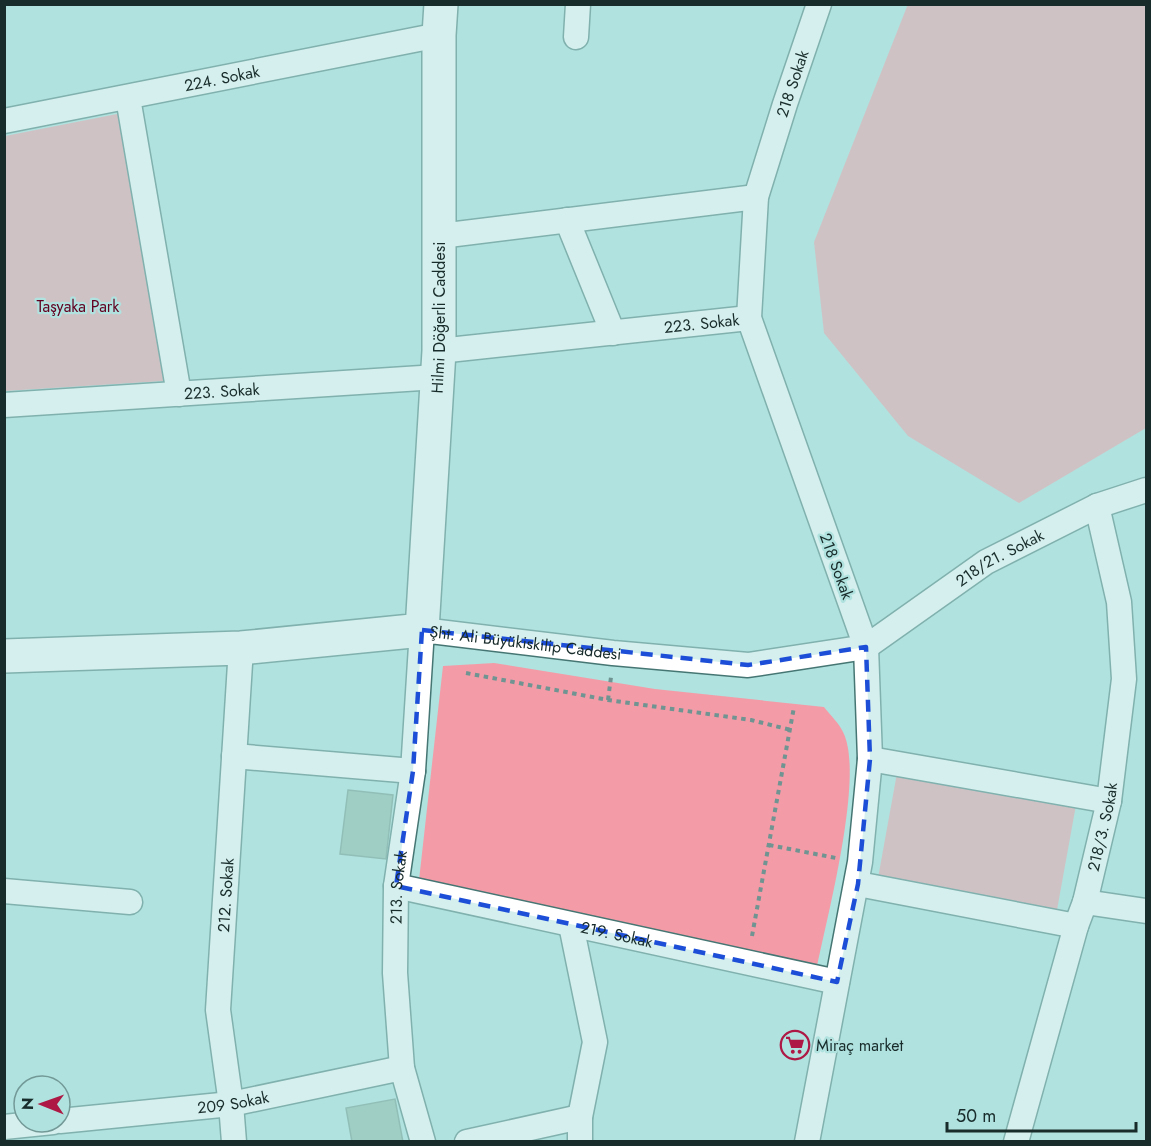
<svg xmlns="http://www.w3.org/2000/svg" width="1151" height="1146" font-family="Jost,sans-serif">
	<rect width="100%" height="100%" fill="#b0e2df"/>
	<!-- green -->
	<g fill="#f39ca7">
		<polygon points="908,4 1146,5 1146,428 1019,503 908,436 824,333 814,242"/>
		<polygon points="122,113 164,381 5,391 5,136"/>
		<path d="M494,663L655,689L824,707C830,715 839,723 843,732C865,774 827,917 817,967L418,889L443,666Z"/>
		<polygon points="897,773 1076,805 1057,910 878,878"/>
	</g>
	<!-- building -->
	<g fill="#89b5a6" stroke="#6b9688" stroke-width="1.5">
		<polygon points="348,790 393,795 386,859 340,854"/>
		<polygon points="395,1099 403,1142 352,1142 346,1108"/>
	</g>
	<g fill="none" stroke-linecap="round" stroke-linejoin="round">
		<!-- street casing -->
		<g stroke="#467673" stroke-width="27">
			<g id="street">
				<polyline points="576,37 578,4"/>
				<polyline points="128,98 179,394"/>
				<path id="s1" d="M4,121L439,35"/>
				<polyline points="567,220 613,333"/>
				<polyline points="440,236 756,197"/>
				<path id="s2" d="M439,351L749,318"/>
				<path id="s3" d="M4,405L437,377"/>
				<polyline points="234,756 413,771"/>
				<polyline points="870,759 1109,801"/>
				<polyline points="858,884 1076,926"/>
				<path id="s4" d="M396,886L837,982"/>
				<polyline points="4,891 130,902"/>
				<polyline points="1085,902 1146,911"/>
				<polyline points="571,925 595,1042 580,1117 580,1142"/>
				<path id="s5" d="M60,1121L231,1104L402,1068"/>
				<polyline points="4,1127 53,1122"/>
				<path id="s6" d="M234,1142L231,1104L218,1010L241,648"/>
				<path id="s7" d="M423,1142L402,1068L395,973L396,886L413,771L422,630L613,653L748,665L866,647L986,562L1097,506L1146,490"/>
				<polyline points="467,1142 580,1117"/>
				<path id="s8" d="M807,1142L860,862L870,759L866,647L749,318L756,197L785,104L819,4"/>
				<path id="s9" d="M1016,1142L1076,926L1085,902L1109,801L1124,679L1119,602L1097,506"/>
			</g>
		</g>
		<!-- secondary casing -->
		<g stroke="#467673" stroke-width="36">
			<g id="secondary">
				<path id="s10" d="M4,656L241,648L422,630L439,351V35L441,4"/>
			</g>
		</g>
		<!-- path -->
		<g stroke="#6f9492" stroke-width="4" stroke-dasharray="4.5 4.5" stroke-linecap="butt">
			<polyline points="466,673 608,700 751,720 791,730"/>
			<polyline points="608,700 611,677"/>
			<polyline points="769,845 836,858"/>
			<polyline points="752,936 794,707"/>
		</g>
		<!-- street -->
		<use href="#street" stroke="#fff" stroke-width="24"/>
		<!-- secondary -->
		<use href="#secondary" stroke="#fff" stroke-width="33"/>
	</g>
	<!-- marked area -->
	<path d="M0 0H1151V1146H0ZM422,630L748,665L866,647L870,759L858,884L837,982L396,886L413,771Z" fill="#b0e2df" fill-opacity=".55" fill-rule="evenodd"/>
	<path fill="none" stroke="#1d4ed8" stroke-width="4.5" stroke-dasharray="12 8" stroke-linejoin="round" d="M422,630L748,665L866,647L870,759L858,884L837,982L396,886L413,771Z"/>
	<!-- icons -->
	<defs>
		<g id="supermarket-ring" transform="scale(1.5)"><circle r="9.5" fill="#b0e2df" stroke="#ad1944" stroke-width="1.5"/><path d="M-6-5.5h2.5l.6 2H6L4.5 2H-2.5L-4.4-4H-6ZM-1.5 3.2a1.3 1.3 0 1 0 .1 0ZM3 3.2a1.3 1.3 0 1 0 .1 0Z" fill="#ad1944"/></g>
	</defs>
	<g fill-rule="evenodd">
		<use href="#supermarket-ring" x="795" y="1045"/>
	</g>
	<g text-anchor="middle" stroke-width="4.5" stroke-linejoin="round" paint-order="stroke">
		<!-- street labels -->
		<g font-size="16" fill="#182c2b" stroke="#b0e2df">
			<text dy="6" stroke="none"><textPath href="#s1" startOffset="222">224. Sokak</textPath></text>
			<text dy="6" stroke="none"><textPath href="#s8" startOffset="1090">218 Sokak</textPath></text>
			<text dy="6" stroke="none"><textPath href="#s10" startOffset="732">Hilmi Döğerli Caddesi</textPath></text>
			<text dy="6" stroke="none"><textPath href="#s2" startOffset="264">223. Sokak</textPath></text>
			<text dy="6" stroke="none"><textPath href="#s3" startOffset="218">223. Sokak</textPath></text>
			<text dy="6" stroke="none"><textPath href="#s7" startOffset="1125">218/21. Sokak</textPath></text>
			<text transform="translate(837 566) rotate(70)" y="6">218 Sokak</text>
			<text dy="6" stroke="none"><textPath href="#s7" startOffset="621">Şht. Ali Büyükiskilip Caddesi</textPath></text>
			<text dy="6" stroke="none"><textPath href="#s9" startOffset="327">218/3. Sokak</textPath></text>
			<text dy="6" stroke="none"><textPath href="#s7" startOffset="258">213. Sokak</textPath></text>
			<text dy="6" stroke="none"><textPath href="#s6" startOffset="248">212. Sokak</textPath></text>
			<text dy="6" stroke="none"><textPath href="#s4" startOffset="226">219. Sokak</textPath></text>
			<text dy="6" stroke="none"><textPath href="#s5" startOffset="174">209 Sokak</textPath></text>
		</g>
		<!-- park labels -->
		<g font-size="16" fill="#620020" stroke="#b0e2df">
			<text x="78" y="312">Taşyaka Park</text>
		</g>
		<!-- poi labels -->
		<g font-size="16" fill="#182c2b" stroke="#b0e2df" text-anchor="start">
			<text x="816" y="1051">Miraç market</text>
		</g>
	</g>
	<!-- border -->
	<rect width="1151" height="1146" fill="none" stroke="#182c2b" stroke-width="12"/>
	<!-- north arrow -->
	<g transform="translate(42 1104) rotate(271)"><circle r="28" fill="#b0e2df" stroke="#739997" stroke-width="1.5"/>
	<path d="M0-4.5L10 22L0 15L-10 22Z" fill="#ad1944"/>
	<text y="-9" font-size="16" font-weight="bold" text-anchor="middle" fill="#182c2b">N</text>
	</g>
	<!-- scale -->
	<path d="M947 1122v9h189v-9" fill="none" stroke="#182c2b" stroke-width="3"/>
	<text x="956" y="1122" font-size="18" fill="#182c2b" stroke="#b0e2df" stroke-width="4.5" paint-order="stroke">50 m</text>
</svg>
